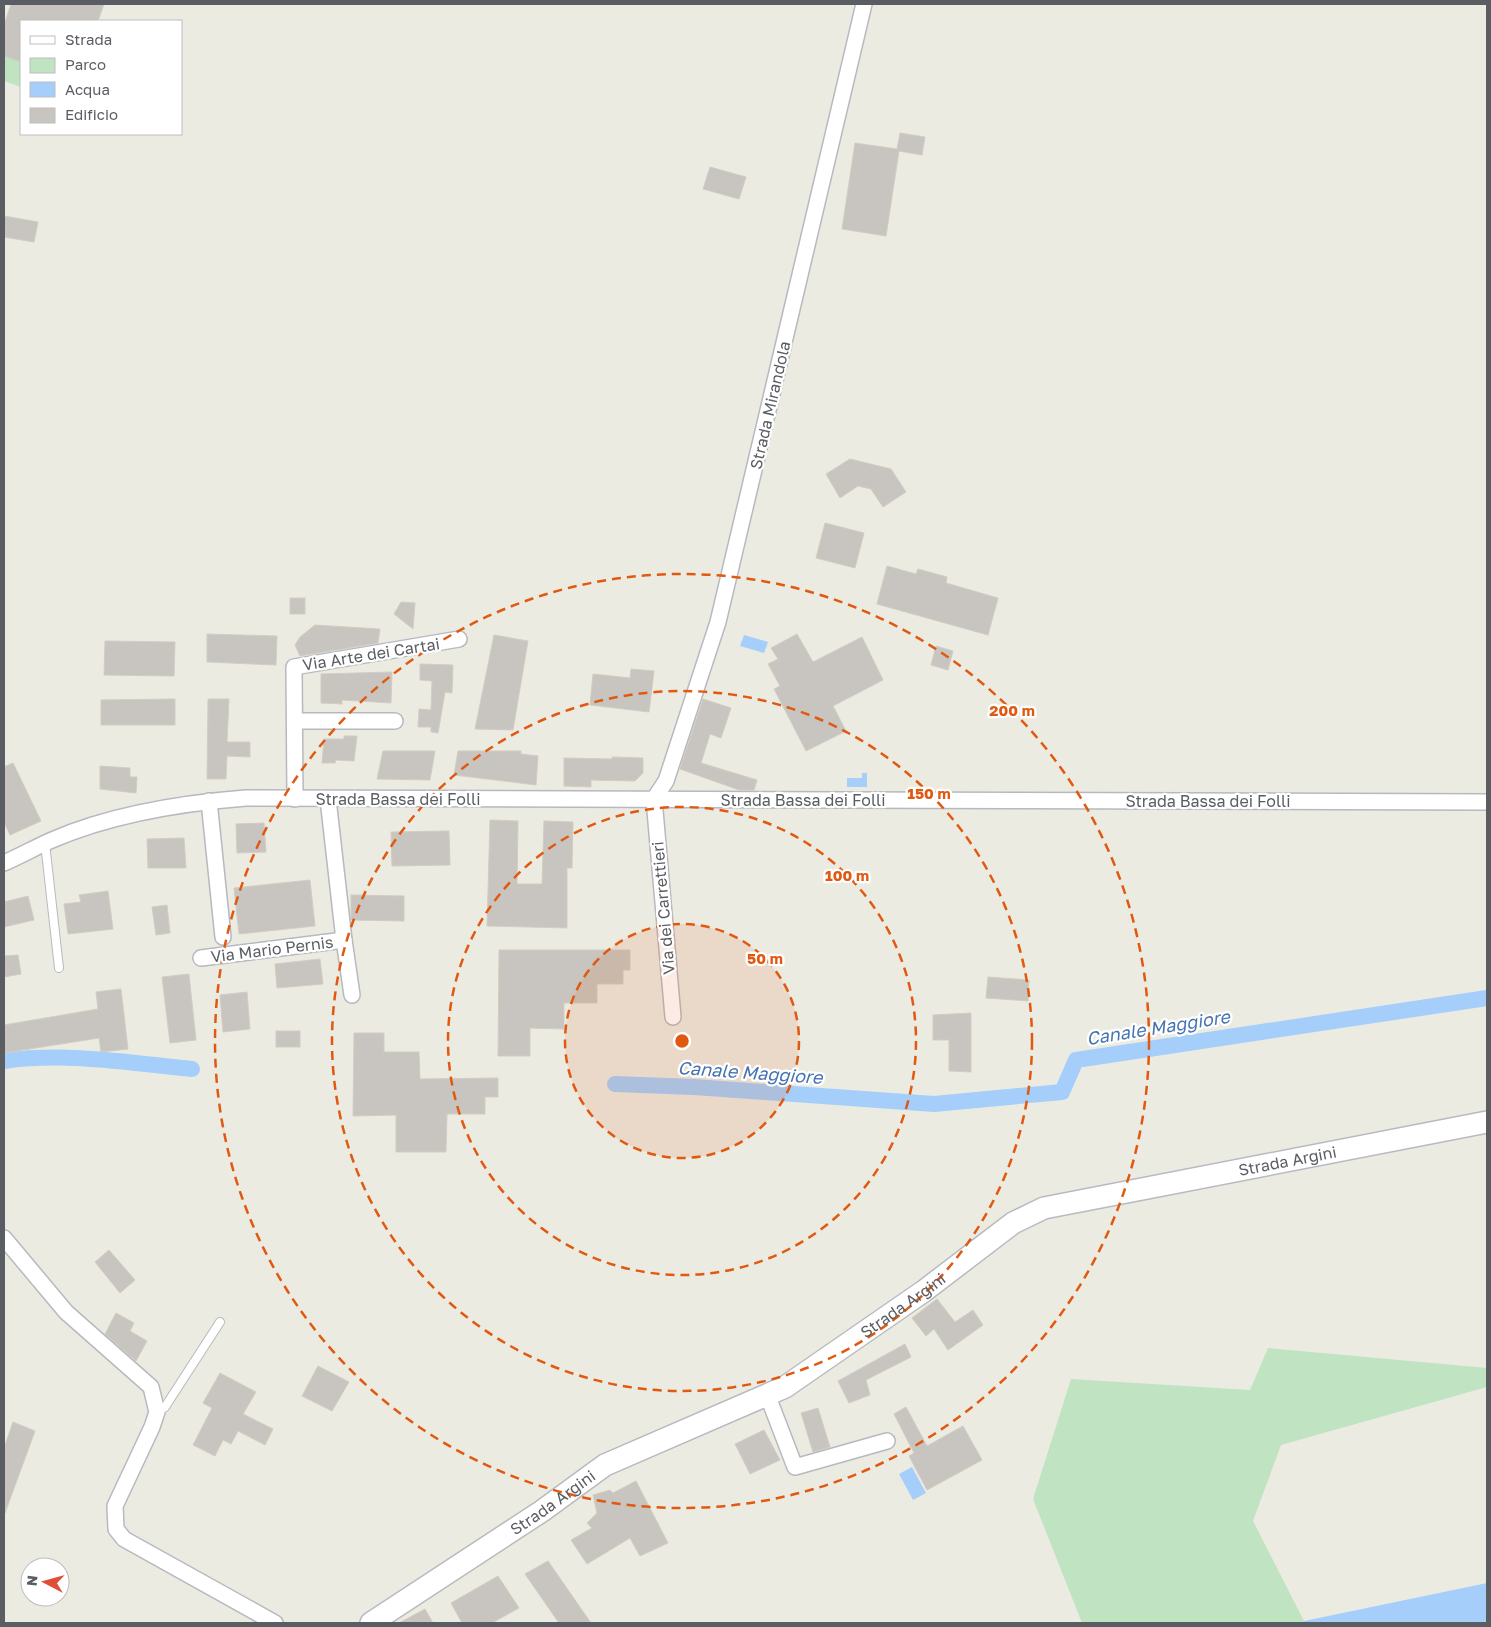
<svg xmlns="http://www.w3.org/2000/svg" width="1491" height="1627" font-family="'Golos Text',sans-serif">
	<rect width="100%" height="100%" fill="#ecebe2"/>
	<!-- green -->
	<g fill="#c0e3c2">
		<polygon points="4,56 21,62 21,87 4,81"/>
		<polygon points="1268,1348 1487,1368 1487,1387 1281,1445 1253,1521 1304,1621 1297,1623 1082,1623 1033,1499 1071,1379 1250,1390"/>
	</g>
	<!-- water -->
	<g fill="#a5cffa">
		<polygon points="744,635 768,642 764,653 740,646"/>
		<polygon points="862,773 867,773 867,787 847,787 847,778 862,778"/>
		<polygon points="912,1467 926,1493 913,1500 899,1474"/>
		<polygon points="1487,1583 1487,1623 1297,1623 1304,1621"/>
	</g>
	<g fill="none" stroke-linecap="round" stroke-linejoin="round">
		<!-- canal -->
		<g stroke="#a5cffa" stroke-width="16">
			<path d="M4,1061C65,1052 131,1063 192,1069"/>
			<polyline points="615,1084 694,1087 934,1104 1062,1092 1076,1060 1487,998"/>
		</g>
	</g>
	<!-- building -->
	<g fill="#c8c5c0" stroke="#d1cdc1">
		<polygon points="11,4 104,4 98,21 21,21 21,62 4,56 4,25"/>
		<polygon points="900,133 925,137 922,155 899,151 886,236 842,229 855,143 897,149"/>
		<polygon points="710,167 746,177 739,199 703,189"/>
		<polygon points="4,216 38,222 34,242 4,237"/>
		<polygon points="850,459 891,469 906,492 883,507 871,489 858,486 840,498 826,474"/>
		<polygon points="825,523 864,533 855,568 816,558"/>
		<polygon points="887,566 916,574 918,569 947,577 946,583 998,598 988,635 877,604"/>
		<rect x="290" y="598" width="15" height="16"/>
		<polygon points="401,602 415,603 413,629 394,614"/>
		<polygon points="315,625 380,629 378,643 300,656 295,645 300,637"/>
		<polygon points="207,634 277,636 276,665 207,662"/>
		<polygon points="797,634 813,662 862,637 883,680 833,706 846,731 806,751 774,689 780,686 768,664 778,659 771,648"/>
		<polygon points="494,635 528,641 513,730 475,729"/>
		<polygon points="105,641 175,642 174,676 104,675"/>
		<polygon points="936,646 953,651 948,670 931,665"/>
		<polygon points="420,664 453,665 452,693 445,692 438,733 431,732 431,727 418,727 419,709 431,710 432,681 420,680"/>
		<polygon points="631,669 654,671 649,712 590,705 593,674 630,678"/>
		<polygon points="392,672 391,703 342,700 342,704 321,703 321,674"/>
		<polygon points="175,699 175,725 101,725 101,700"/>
		<polygon points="208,699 229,699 227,742 250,742 250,757 227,756 226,779 207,779"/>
		<polygon points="703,699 731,708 721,738 710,734 701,763 757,780 754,790 739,790 680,769"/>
		<polygon points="344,736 357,736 354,761 336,760 335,763 322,763 324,739 344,739"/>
		<polygon points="383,751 435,751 430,780 377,779"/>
		<polygon points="458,751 521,751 521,754 538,756 536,785 454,775"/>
		<polygon points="612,757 643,758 643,773 635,781 591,780 591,787 564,786 564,758 612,759"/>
		<polygon points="13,763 41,821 10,835 4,822 4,767"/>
		<polygon points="100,766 130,768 130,777 137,777 136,793 100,789"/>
		<polygon points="490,820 518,821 517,884 542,884 544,821 573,822 572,868 567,868 567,928 487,926"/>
		<polygon points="264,823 266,852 237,853 236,824"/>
		<polygon points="449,831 450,865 392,866 391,832"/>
		<polygon points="184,838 186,868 148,868 147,839"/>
		<polygon points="310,880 315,926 239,934 234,888"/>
		<polygon points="108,891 113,929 68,934 64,904 81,902 79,895"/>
		<polygon points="351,895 404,896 404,921 351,920"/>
		<polygon points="28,896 34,920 4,927 4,902"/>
		<polygon points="167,905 170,933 156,935 152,907"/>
		<polygon points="499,950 630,950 630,970 623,970 623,984 597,984 597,1003 564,1003 564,1029 530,1028 530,1056 498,1056"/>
		<polygon points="18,955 21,974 4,977 4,956"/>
		<polygon points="320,959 323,984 277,988 275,964"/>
		<polygon points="189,974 196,1040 170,1043 162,977"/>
		<polygon points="988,977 1029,980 1028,1001 986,998"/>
		<polygon points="121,989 128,1049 101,1052 99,1038 4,1053 4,1025 98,1009 96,992"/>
		<polygon points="247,992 250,1029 223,1032 220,995"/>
		<polygon points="971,1013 971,1072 949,1071 949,1040 933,1040 933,1015"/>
		<rect x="276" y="1031" width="24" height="16"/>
		<polygon points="354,1033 384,1033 384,1052 419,1052 420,1079 498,1078 498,1097 485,1097 485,1114 447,1114 446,1152 396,1152 396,1115 353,1116"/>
		<polygon points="109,1250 135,1280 120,1293 95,1262"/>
		<polygon points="937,1299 955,1322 973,1310 983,1325 948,1350 934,1329 926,1336 912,1318"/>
		<polygon points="116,1313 134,1323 130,1331 147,1341 136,1361 105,1334"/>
		<polygon points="905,1344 911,1357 866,1380 870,1395 849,1403 838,1381"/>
		<polygon points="318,1366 349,1382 332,1411 302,1396"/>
		<polygon points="220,1373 256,1392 243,1414 273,1429 265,1445 238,1431 231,1444 223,1440 215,1456 193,1445 212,1408 203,1403"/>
		<polygon points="906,1407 927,1446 963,1426 982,1460 927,1490 909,1456 914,1453 894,1414"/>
		<polygon points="818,1408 830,1447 813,1452 801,1413"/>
		<polygon points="13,1422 35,1431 5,1513 4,1448"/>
		<polygon points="764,1430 780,1460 750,1474 735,1444"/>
		<polygon points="636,1481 668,1543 640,1556 630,1538 587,1564 571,1540 592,1528 587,1523 597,1513 593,1495 610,1490 613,1493"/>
		<polygon points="548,1561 591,1623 559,1623 525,1574"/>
		<polygon points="498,1576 519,1608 492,1623 462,1623 451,1603"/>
		<polygon points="425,1609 433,1623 399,1623"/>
	</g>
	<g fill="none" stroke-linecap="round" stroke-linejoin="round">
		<!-- lane casing -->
		<g stroke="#b7b9be" stroke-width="10">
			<g id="lane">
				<polyline points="45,843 59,968"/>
				<polyline points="157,1412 165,1407 220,1322"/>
			</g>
		</g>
		<!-- street casing -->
		<g stroke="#b7b9be" stroke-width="18">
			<g id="street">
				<polyline points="295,721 395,721"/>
				<polyline points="295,799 294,667 459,639"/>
				<polyline points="328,799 344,940 352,995"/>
				<polyline points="209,801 223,937"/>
				<path d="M4,863C20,856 36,847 52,840C112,814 182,803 246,798L1487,802"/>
				<polyline points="201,958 344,940"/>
				<polyline points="673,1017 654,799 666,781 718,622 864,4"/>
				<polyline points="4,1238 66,1312 151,1387 157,1412 152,1427 115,1506 116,1529 124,1539 275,1623"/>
				<polyline points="767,1394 795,1467 887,1441"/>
			</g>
		</g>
		<!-- secondary casing -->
		<g stroke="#b8bac0" stroke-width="24">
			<g id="secondary">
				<path id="s1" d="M371,1623L542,1511L605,1465L785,1387L924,1291L1013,1223L1044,1208L1487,1122"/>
			</g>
		</g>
		<!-- lane -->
		<use href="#lane" stroke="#fff" stroke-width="8"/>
		<!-- street -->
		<use href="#street" stroke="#fff" stroke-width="15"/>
		<!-- secondary -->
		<use href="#secondary" stroke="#fff" stroke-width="21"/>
	</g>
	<!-- distance rings -->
	<circle cx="682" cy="1041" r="117" fill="#e15910" fill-opacity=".12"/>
	<g fill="none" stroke="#e15910" stroke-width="2.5" stroke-dasharray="9 6">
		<circle cx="682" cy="1041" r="117"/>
		<circle cx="682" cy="1041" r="234"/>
		<circle cx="682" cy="1041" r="350"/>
		<circle cx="682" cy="1041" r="467"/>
	</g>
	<g text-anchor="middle" stroke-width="4.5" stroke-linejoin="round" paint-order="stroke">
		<!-- street labels -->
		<g font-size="16" fill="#5a5d62" stroke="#fff">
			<text transform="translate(770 405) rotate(-77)" y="6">Strada Mirandola</text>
			<text transform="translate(371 654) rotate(-9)" y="6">Via Arte dei Cartai</text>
			<text x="398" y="805">Strada Bassa dei Folli</text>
			<text x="803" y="806">Strada Bassa dei Folli</text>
			<text x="1208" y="807">Strada Bassa dei Folli</text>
			<text transform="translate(663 908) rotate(-95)" y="6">Via dei Carrettieri</text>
			<text transform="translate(272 949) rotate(-7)" y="6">Via Mario Pernis</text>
			<text dy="6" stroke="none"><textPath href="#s1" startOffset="1042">Strada Argini</textPath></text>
			<text dy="6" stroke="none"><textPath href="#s1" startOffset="622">Strada Argini</textPath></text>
			<text dy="6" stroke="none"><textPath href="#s1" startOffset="218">Strada Argini</textPath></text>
		</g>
		<!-- water labels -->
		<g font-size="18" font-style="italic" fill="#4674b3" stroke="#fff">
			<text transform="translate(1158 1028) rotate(-9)" y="6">Canale Maggiore</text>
			<text transform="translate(750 1073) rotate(4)" y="6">Canale Maggiore</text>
		</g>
	</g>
	<circle cx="682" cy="1041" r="8" fill="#e15910" stroke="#fff" stroke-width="2.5"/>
	<g font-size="15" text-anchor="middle" font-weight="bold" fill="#e15910" stroke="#fff" stroke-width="4.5" stroke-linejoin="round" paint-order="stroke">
		<text x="1012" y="716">200 m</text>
		<text x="929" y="799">150 m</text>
		<text x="847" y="881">100 m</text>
		<text x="765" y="964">50 m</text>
	</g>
	<!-- border -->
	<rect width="1491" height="1627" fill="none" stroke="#5a5d62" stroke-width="10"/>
	<!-- legend -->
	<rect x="20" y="20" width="162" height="115" fill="#ffffff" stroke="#bdbec0"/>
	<rect x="30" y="36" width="25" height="8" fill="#ffffff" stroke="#bdbec0"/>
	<text x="65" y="45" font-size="15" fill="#5a5d62">Strada</text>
	<rect x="30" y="58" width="25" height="15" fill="#c0e3c2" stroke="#bdbec0"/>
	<text x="65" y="70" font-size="15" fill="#5a5d62">Parco</text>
	<rect x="30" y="82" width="25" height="15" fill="#a5cffa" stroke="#bdbec0"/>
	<text x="65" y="95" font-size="15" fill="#5a5d62">Acqua</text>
	<rect x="30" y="108" width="25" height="15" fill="#c8c5c0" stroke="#bdbec0"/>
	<text x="65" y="120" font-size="15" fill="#5a5d62">Edificio</text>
	<!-- north arrow -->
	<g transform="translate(45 1582) rotate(276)"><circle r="24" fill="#ffffff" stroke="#bdbec0"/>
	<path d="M0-4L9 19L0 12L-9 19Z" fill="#df4e36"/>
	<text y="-8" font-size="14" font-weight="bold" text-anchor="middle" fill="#5a5d62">N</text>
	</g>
</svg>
